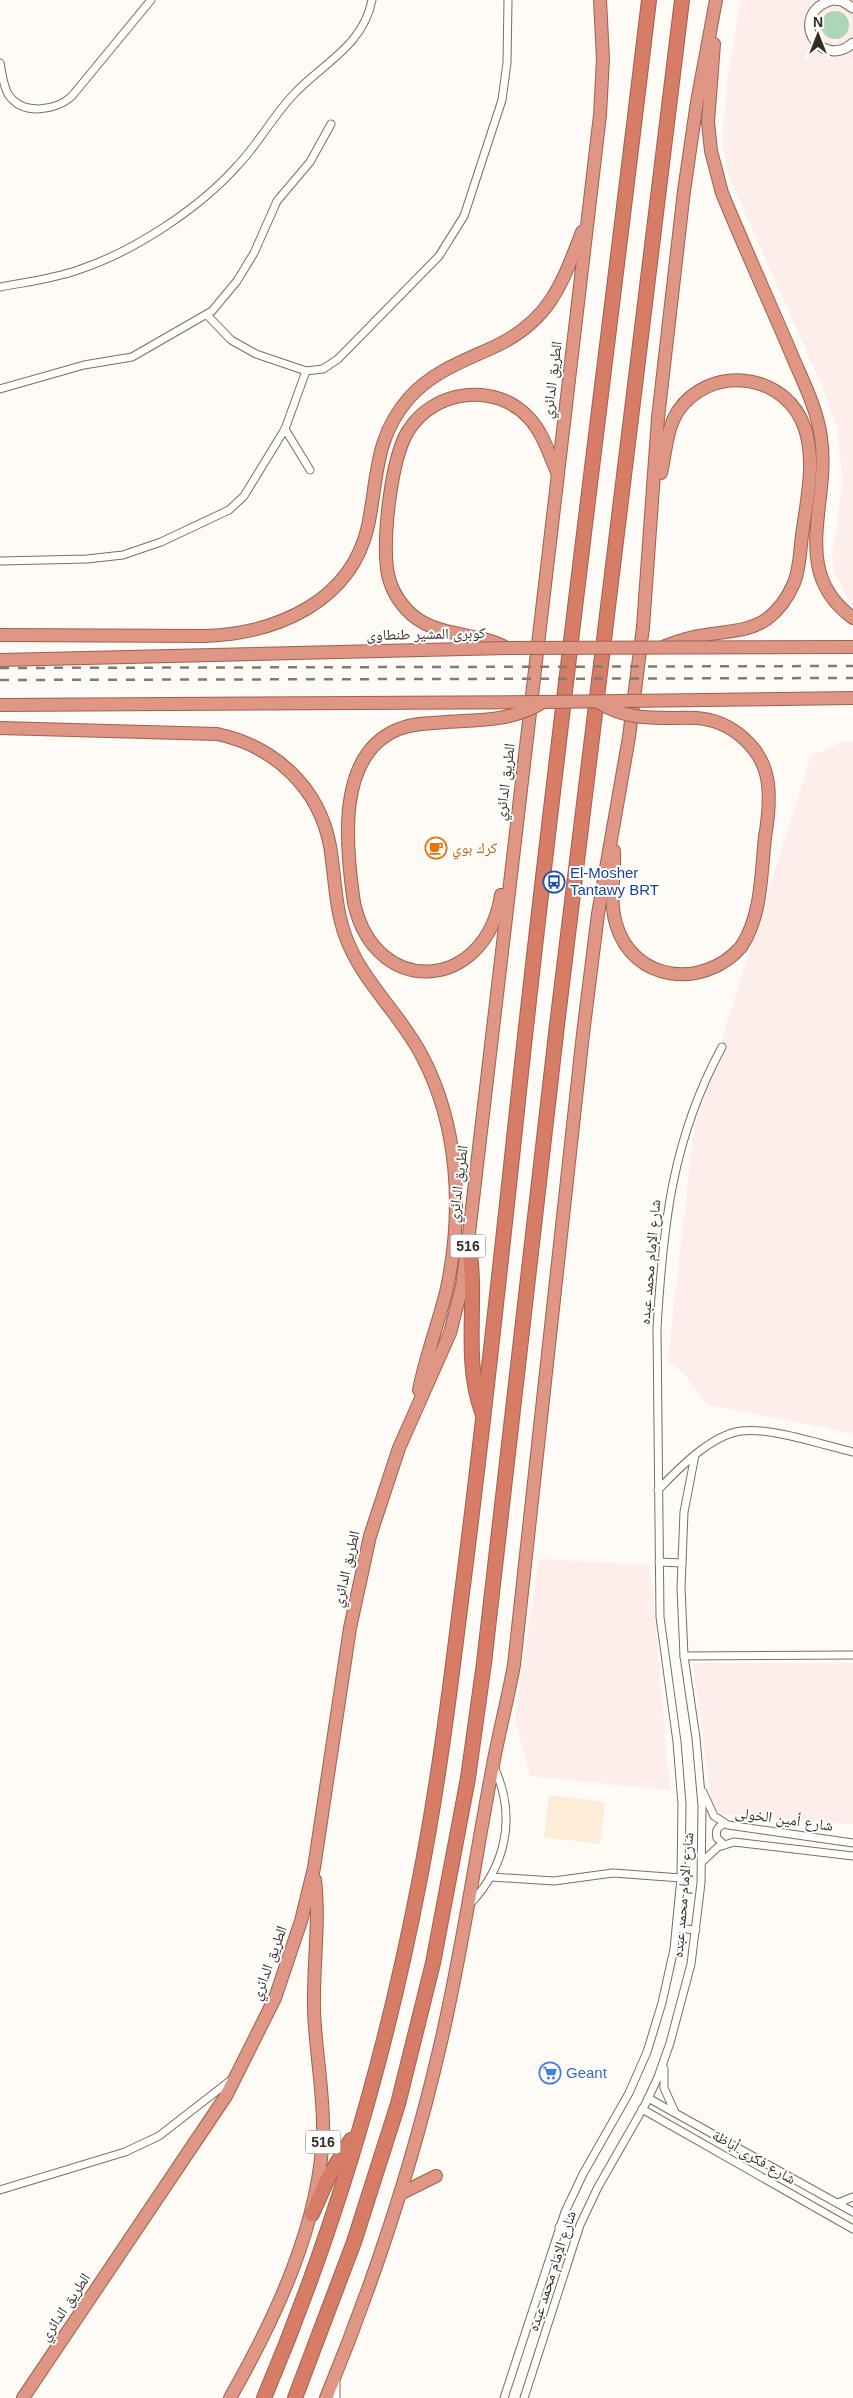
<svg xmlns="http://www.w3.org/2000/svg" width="853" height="2398" font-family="Arial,'Noto Naskh Arabic',sans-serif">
	<rect width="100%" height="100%" fill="#fefaf6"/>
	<!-- commercial -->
	<g fill="#fdedeb">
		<polygon points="741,0 853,0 853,605 846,596 834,570 832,560 843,481 837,427 821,384 729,177 723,147 724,115 728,78"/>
		<polygon points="845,741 853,741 853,1433 708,1405 682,1371 668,1360 694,1129 811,756"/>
		<polygon points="539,1559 650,1565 670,1790 530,1776 515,1718"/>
		<polygon points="693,1663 853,1663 853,1824 713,1814"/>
	</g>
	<!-- built -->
	<polygon fill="#feedd6" points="549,1795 605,1802 600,1844 544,1837"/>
	<!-- green -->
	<circle fill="#acd6b5" cx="835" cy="25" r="14"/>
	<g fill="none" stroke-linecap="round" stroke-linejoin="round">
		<!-- minor casing -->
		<g stroke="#7c6e5a" stroke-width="9">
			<g id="minor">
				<path d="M0,63C2,73 3,85 8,94C22,116 56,111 72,96L151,0"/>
				<path d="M0,287C26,282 53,279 78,270C133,252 199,209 238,165C259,143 273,116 294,94C323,63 363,46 372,0"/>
				<polyline points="207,315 231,340 256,354 306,371 323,369 338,359 439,256 464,216 502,100 507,63 508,0"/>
				<polyline points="0,389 84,365 132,357 212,311 237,281 254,253 277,201 310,162 331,124"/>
				<polyline points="285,429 310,470"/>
				<polyline points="0,561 87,559 123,555 161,542 229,510 244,496 285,429 306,371"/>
				<path d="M658,1490C678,1469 711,1435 741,1431C770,1427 823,1445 853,1452"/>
				<polyline points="659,1562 682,1563"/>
				<polyline points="684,1656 853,1655"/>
				<polyline points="703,1792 714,1816 728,1825 853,1843"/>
				<path d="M724,1845L717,1838C715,1831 718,1826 724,1824"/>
				<polyline points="702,1862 718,1847 734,1842 853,1856"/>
				<polyline points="491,1877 554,1881 613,1873 681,1878"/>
				<path d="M470,1904C506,1866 517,1816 494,1767"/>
				<polyline points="677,1928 696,1930"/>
				<polyline points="664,2068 664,2088 674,2110"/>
				<polyline points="648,2098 853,2212"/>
				<polyline points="642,2109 853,2229"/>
				<polyline points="0,2190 125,2152 159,2136 231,2080"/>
				<polyline points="838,2203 853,2197"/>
				<polyline points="559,2227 577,2234"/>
				<polyline points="336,2381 336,2398"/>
				<path d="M504,2398L565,2212L583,2174L629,2093L647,2052L662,2003L674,1949L681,1878L682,1804L677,1742L660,1617L657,1328C663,1225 672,1139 722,1047"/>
				<polyline points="524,2398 580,2225 598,2187 646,2103 658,2077 670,2043 691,1964 701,1883 702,1806 696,1738 684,1656 681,1588 684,1512 695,1455"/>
			</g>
		</g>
		<!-- tertiary casing -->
		<g stroke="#7c6e5a" stroke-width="11">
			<g id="tertiary">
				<path d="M833,0C786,12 819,72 853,43"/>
				<polyline points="834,0 842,1 853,8"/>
			</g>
		</g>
		<!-- trunk casing -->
		<g stroke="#9e604f" stroke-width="14">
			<g id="trunk">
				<path d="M714,44L708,122L711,151L722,193C743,244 766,295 788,346C800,376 817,406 821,438C831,503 788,571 853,618"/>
				<path d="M661,473C666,452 666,430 678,411C708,367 777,371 801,419C818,453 807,499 802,535C800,551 800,568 794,583C788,597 779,610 767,619C748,632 727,631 705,635C691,637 678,641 665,646"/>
				<path d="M0,635L206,636C277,633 351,602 368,526C378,478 374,438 409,398C433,371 464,361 496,346C550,320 562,284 582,232"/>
				<path d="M507,648C474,630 433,639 406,609C396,598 389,583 387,569C383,535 391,459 408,431C434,389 496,382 529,418C543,433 549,454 557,472"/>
				<path d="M0,728L217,734C274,746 319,787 330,846C335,876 335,907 345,935C361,981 400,1013 422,1056C459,1126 463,1211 447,1288C439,1322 426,1355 419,1390"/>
				<path d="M614,851C615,875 609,900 616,924C633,982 703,990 741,947"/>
				<path d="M354,903C376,1000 486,991 501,895"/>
				<polyline points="400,2194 436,2176"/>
				<polyline points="23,2398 226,2096 275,1998 301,1921 314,1868 350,1628 370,1536 399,1448 450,1333 462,1286 468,1242 600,115 603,59 600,0"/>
				<path d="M230,2398C275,2319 320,2224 323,2133C324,2091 315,2050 314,2008C313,1965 320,1923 315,1880"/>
				<path d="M326,2398C373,2284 412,2167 440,2046C462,1953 475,1859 493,1765C499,1732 508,1698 514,1665L583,1034L598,914L629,737L643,627L658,418L684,191L697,102L716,0"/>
			</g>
		</g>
		<!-- motorway casing -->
		<g stroke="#9e604f" stroke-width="16">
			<g id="motorway">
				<path d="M468,1242C479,1299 462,1356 482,1412"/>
				<polyline points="312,2214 328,2178 351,2140"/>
				<path d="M264,2398C334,2233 385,2059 419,1883C438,1787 450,1690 462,1593C484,1423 502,1252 520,1082C559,721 606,361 649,0"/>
				<polyline points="295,2398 354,2242 398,2104 433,1963 468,1778 484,1663 557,1025 682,0"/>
			</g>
		</g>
		<!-- minor -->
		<use href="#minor" stroke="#fff" stroke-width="7"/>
		<!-- tertiary -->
		<use href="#tertiary" stroke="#fff" stroke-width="9"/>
		<!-- trunk -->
		<use href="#trunk" stroke="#df9684" stroke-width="12"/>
		<!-- motorway -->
		<use href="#motorway" stroke="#d77c66" stroke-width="14"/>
		<!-- rail -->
		<g stroke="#807a73" stroke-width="2.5" stroke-dasharray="9 9" stroke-linecap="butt">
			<polyline points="0,668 853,666"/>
			<polyline points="0,680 853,678"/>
		</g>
		<!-- trunk-bridge casing -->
		<g stroke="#9e604f" stroke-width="14" stroke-linecap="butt">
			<g id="trunk-bridge">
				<polyline points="0,660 507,648 853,647"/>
				<path d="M600,703C628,722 663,717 696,718C731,720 764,748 768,784C770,802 768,820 765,837C761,873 762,916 741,947"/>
				<polyline points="0,705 543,702 853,698"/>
				<path d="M354,903C346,848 335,754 399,729C414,723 431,723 447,722C481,720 513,721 543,702"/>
			</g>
		</g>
		<!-- trunk-bridge -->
		<use href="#trunk-bridge" stroke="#df9684" stroke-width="12"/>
	</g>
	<!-- icons -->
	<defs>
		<g id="cafe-ring" transform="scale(1.125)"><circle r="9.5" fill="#fff" stroke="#e8710a" stroke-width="1.5"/><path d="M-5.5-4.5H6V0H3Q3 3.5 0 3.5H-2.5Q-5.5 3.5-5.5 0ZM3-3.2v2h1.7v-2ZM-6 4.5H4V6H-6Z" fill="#e8710a"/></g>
		<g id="bus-ring" transform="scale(1.125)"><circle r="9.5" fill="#fff" stroke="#1a4fb4" stroke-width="1.5"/><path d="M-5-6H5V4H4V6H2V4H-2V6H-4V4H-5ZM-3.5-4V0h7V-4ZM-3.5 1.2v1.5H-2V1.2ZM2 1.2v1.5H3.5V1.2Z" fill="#1a4fb4"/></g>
		<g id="supermarket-ring" transform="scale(1.125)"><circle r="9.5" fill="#fff" stroke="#3f7fe0" stroke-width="1.5"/><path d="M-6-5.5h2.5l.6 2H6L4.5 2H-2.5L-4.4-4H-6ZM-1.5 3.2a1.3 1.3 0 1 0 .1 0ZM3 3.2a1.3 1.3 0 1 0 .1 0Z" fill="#3f7fe0"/></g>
	</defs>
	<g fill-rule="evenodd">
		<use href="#cafe-ring" x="436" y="848"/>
		<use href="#bus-ring" x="554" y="882"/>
		<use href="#supermarket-ring" x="550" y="2073"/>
	</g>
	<g text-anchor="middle" stroke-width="4" stroke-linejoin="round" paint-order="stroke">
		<!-- shield labels -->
		<g fill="#fff" stroke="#716c66" stroke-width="1">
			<rect x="450.5" y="1234.5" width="35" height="23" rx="4"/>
			<rect x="305.5" y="2130.5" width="35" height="23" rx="4"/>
		</g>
		<g font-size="14" font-weight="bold" fill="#342d25">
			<text x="468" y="1251">516</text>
			<text x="323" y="2147">516</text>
		</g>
		<!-- street labels -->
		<g font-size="15" fill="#342d25" stroke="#fff">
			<text transform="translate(552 380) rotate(-83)" y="5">الطريق الدائري</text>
			<text transform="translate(426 634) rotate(-1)" y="5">كوبرى المشير طنطاوى</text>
			<text transform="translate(505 782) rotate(-83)" y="5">الطريق الدائري</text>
			<text transform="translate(458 1184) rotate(-83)" y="5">الطريق الدائري</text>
			<text transform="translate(650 1262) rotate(-85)" y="5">شارع الإمام محمد عبده</text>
			<text transform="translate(346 1569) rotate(-77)" y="5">الطريق الدائري</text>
			<text transform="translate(784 1819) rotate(8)" y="5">شارع أمين الخولى</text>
			<text transform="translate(683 1895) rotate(-85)" y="5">شارع الإمام محمد عبده</text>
			<text transform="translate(269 1963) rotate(-70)" y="5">الطريق الدائري</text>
			<text transform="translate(754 2157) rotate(30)" y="5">شارع فكرى أباظة</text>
			<text transform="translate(552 2271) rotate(-72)" y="5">شارع الإمام محمد عبده</text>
			<text transform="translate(65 2307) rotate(-56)" y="5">الطريق الدائري</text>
		</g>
		<!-- food labels -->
		<g font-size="15" fill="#c56008" stroke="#fff" text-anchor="start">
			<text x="452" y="853">كرك بوي</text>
		</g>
		<!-- transit labels -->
		<g font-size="15" fill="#164399" stroke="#fff" text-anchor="start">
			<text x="570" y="878">El-Mosher<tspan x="570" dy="17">Tantawy BRT</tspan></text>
		</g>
		<!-- shop labels -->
		<g font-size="15" fill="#366cbe" stroke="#fff" text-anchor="start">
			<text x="566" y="2078">Geant</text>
		</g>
	</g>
	<!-- north arrow -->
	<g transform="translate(818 35)" stroke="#ffffff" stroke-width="4" paint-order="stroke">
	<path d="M0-4L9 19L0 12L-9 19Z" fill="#342d25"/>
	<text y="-8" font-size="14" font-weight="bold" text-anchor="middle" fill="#342d25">N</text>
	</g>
</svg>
